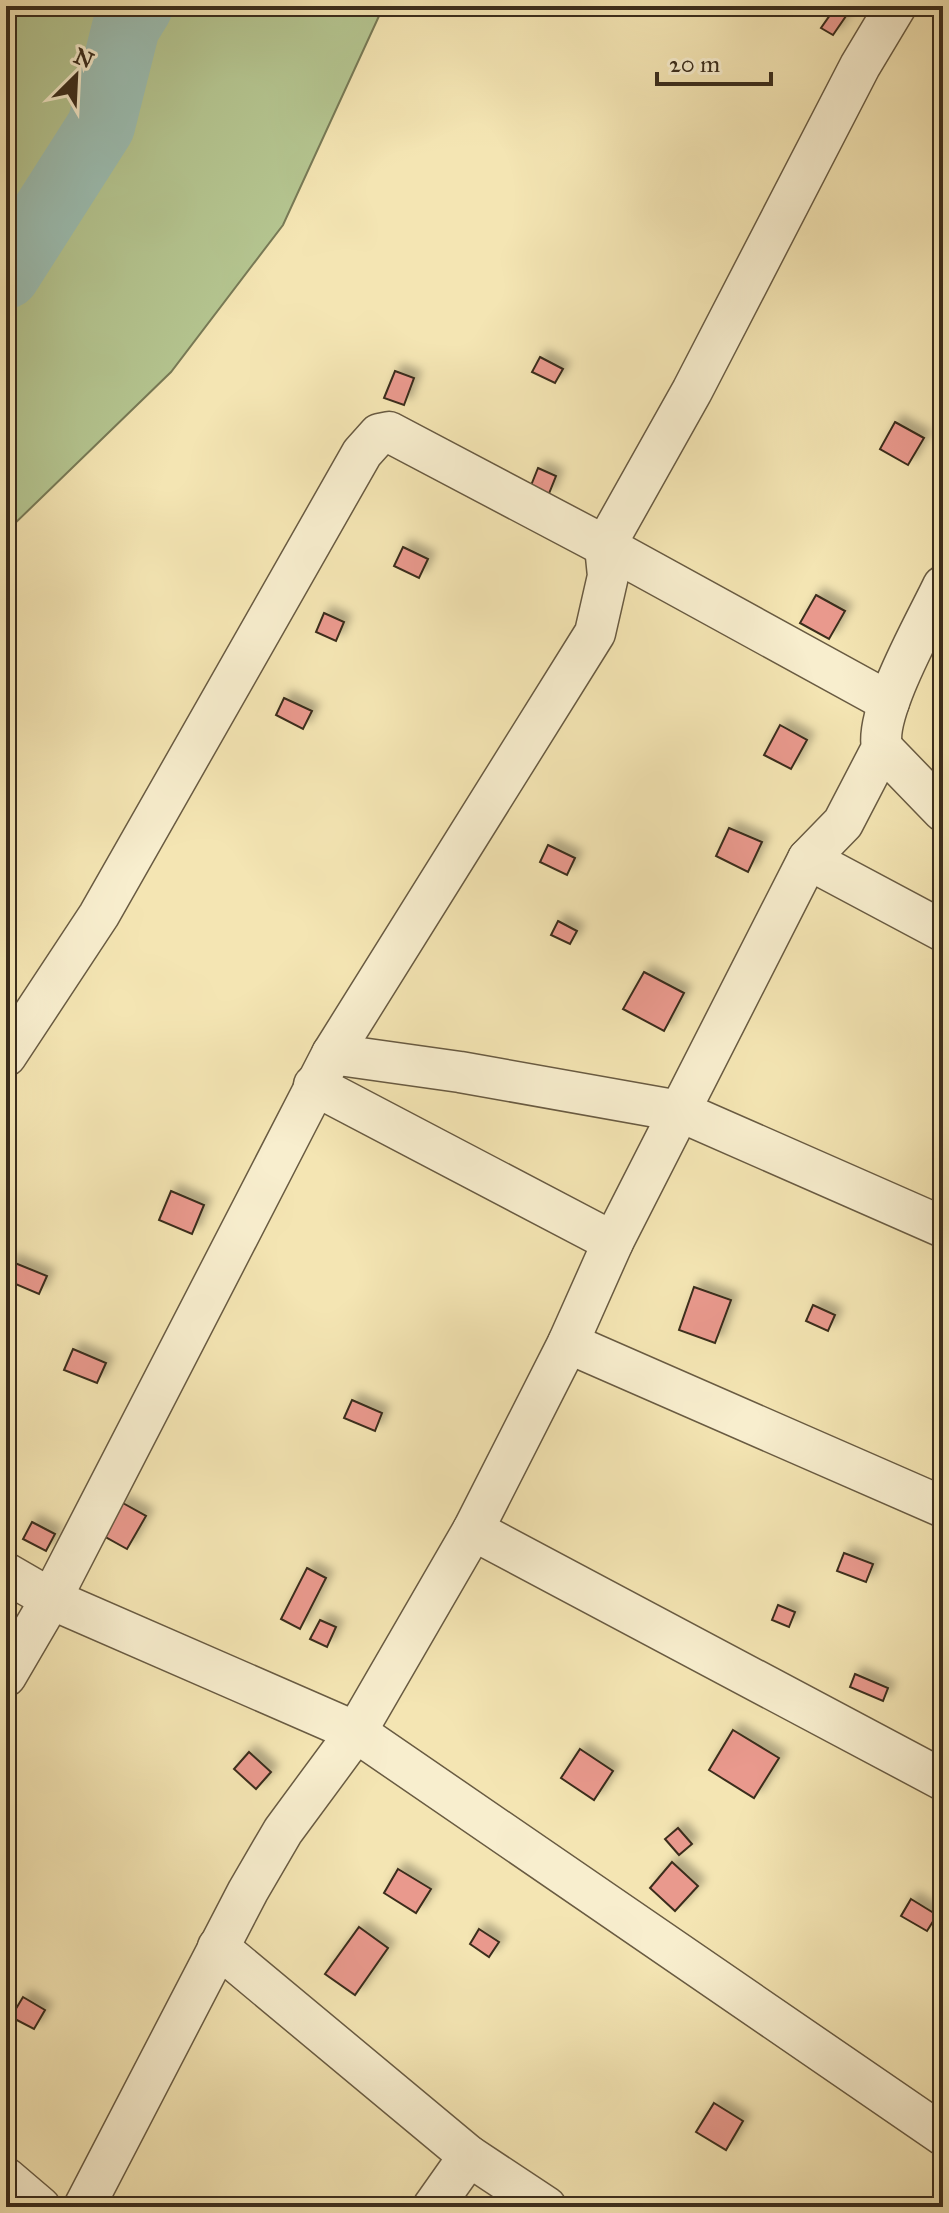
<svg xmlns="http://www.w3.org/2000/svg" width="949" height="2213" font-family="'IM FELL Great Primer',serif">
	<defs>
		<filter id="shadow"><feDropShadow dx="7" dy="-7" stdDeviation="4" flood-color="#0004"/></filter>
	</defs>
	<rect width="100%" height="100%" fill="#f4e5b3"/>
	<filter id="stains"><feTurbulence type="fractalNoise" baseFrequency=".0025" numOctaves="4"/><feColorMatrix values="0 0 0 0 .2 0 0 0 0 .09 0 0 0 0 .02 0 0 0 .5 -.17"/></filter>
	<radialGradient id="worn" r=".72"><stop offset=".6" stop-color="#630" stop-opacity="0"/><stop offset="1" stop-color="#630" stop-opacity=".3"/></radialGradient>
	<!-- green -->
	<polygon fill="#b5c691" stroke="#787a56" stroke-width="2" points="6,6 458,6 379,16 283,225 171,372 6,532"/>
	<g fill="none" stroke-linecap="round" stroke-linejoin="round">
		<!-- river -->
		<polyline stroke="#9cbeb2" stroke-width="68" points="6,275 101,126 126,27 139,6"/>
	</g>
	<!-- building -->
	<g fill="#e9998d" stroke="#3b2d1c" stroke-width="2" filter="url(#shadow)">
		<polygon points="835,8 846,16 833,35 821,28"/>
		<polygon points="540,357 563,369 555,383 532,372"/>
		<polygon points="395,371 414,378 404,405 384,398"/>
		<polygon points="895,422 924,438 908,465 880,449"/>
		<polygon points="538,468 556,476 548,496 530,488"/>
		<polygon points="403,547 428,559 419,578 394,566"/>
		<polygon points="816,595 845,611 829,639 800,623"/>
		<polygon points="324,613 344,622 336,641 316,632"/>
		<polygon points="284,698 312,711 303,729 276,715"/>
		<polygon points="780,725 807,740 791,769 764,755"/>
		<polygon points="729,828 762,842 748,872 716,856"/>
		<polygon points="548,845 575,858 567,875 540,862"/>
		<polygon points="558,921 577,931 570,944 551,935"/>
		<polygon points="644,972 684,993 664,1031 623,1009"/>
		<polygon points="171,1191 204,1205 192,1234 159,1220"/>
		<polygon points="10,1261 47,1276 39,1294 6,1280"/>
		<polygon points="694,1287 731,1300 715,1343 679,1330"/>
		<polygon points="813,1305 835,1315 828,1331 806,1321"/>
		<polygon points="73,1349 106,1363 97,1383 64,1370"/>
		<polygon points="352,1400 382,1413 375,1431 344,1418"/>
		<polygon points="121,1502 146,1516 127,1549 102,1535"/>
		<polygon points="32,1522 55,1534 46,1551 23,1539"/>
		<polygon points="844,1553 873,1564 866,1582 837,1571"/>
		<polygon points="307,1568 326,1578 300,1629 281,1619"/>
		<polygon points="778,1605 795,1612 789,1627 772,1620"/>
		<polygon points="320,1620 336,1627 327,1647 310,1639"/>
		<polygon points="855,1674 888,1688 883,1701 850,1687"/>
		<polygon points="733,1730 779,1758 754,1798 709,1770"/>
		<polygon points="580,1749 613,1771 594,1800 561,1778"/>
		<polygon points="249,1752 271,1772 256,1789 234,1769"/>
		<polygon points="678,1828 692,1844 679,1855 665,1839"/>
		<polygon points="672,1862 698,1886 675,1911 650,1888"/>
		<polygon points="398,1869 431,1889 416,1913 384,1893"/>
		<polygon points="911,1899 937,1915 927,1931 901,1916"/>
		<polygon points="359,1927 388,1948 355,1995 325,1974"/>
		<polygon points="479,1929 499,1942 489,1957 470,1944"/>
		<polygon points="23,1997 45,2010 34,2029 11,2017"/>
		<polygon points="714,2103 743,2121 726,2150 696,2132"/>
	</g>
	<g fill="none" stroke-linecap="round" stroke-linejoin="round">
		<!-- minor casing -->
		<g stroke="#695b42" stroke-width="43">
			<g id="minor">
				<polyline points="882,748 943,811"/>
				<polyline points="808,859 943,931"/>
				<polyline points="332,1054 460,1072 679,1111 943,1227"/>
				<polyline points="6,1056 99,915 362,453 379,434 389,432 605,546 889,702"/>
				<polyline points="314,1085 613,1242"/>
				<polyline points="568,1343 943,1507"/>
				<polyline points="473,1530 943,1780"/>
				<polyline points="6,1573 51,1599 356,1732 943,2135"/>
				<polyline points="6,1676 51,1599 332,1054 595,633 608,576 605,546 692,391 860,66 896,6"/>
				<polyline points="218,1947 469,2156 546,2207"/>
				<polyline points="6,2178 40,2207"/>
				<path d="M84,2207L248,1891L283,1831L356,1732L473,1530L568,1343L613,1242L808,859L843,823L882,748C874,712 926,622 943,586"/>
				<polyline points="433,2207 469,2156"/>
			</g>
		</g>
		<!-- minor -->
		<use href="#minor" stroke="#f8eece" stroke-width="40"/>
	</g>
	<!-- margin -->
	<rect width="949" height="2213" fill="none" stroke="#f4e5b3" stroke-width="32"/>
	<rect x="8" y="8" width="933" height="2197" fill="none" stroke="#3b2d1c" stroke-width="4"/>
	<rect x="16" y="16" width="917" height="2181" fill="none" stroke="#3b2d1c" stroke-width="2"/>
	<!-- north arrow -->
	<g transform="translate(76 76) rotate(24)" stroke="#f8eece" stroke-width="6" paint-order="stroke">
	<path d="M0-6L14 30L0 20L-14 30Z" fill="#3b2d1c"/>
	<text y="-12" font-size="22" font-weight="bold" text-anchor="middle" fill="#3b2d1c">N</text>
	</g>
	<!-- scale -->
	<path d="M657 72v12h114v-12" fill="none" stroke="#3b2d1c" stroke-width="4"/>
	<text x="669" y="72" font-size="24" fill="#3b2d1c" stroke="#f8eece" stroke-width="6" paint-order="stroke">20 m</text>
	<rect width="100%" height="100%" filter="url(#stains)"/>
	<rect width="100%" height="100%" fill="url(#worn)"/>
</svg>
